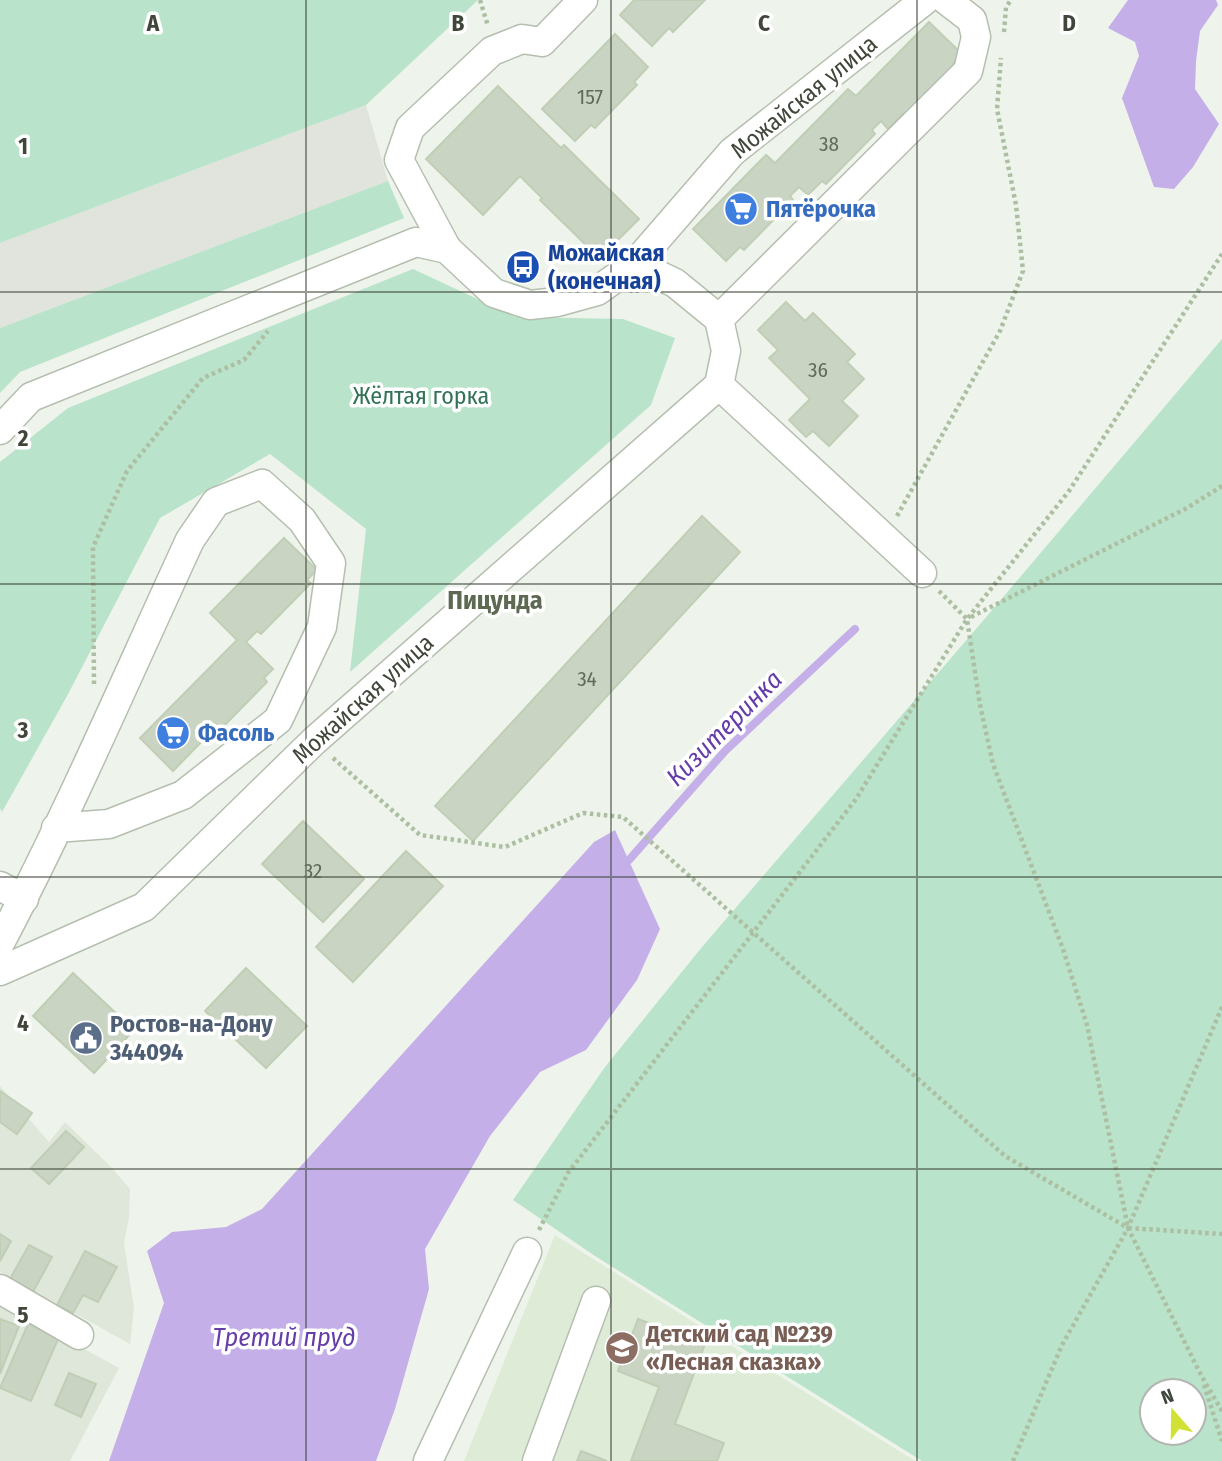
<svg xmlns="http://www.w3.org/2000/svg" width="1222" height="1461" font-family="'Fira Sans Condensed',sans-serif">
	<rect width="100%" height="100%" fill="#eef4eb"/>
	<!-- residential -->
	<g fill="#dfe7da">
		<polygon points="0,1086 49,1142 65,1122 111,1167 130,1189 129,1218 124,1243 134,1308 130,1344 0,1272"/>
		<polygon points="0,1303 119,1368 70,1461 0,1461"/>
	</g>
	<!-- industrial -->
	<polygon fill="#e0e4dc" points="366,105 388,181 0,328 0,243"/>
	<!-- education -->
	<polygon fill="#deebd7" points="555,1235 915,1461 464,1461"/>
	<!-- green -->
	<g fill="#b9e3ca" fill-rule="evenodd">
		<polygon points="0,0 478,0 366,105 0,243"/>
		<polygon points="388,181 404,218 20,372 0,393 0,328"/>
		<polygon points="413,269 516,317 623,319 675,338 651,405 350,672 366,529 270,454 160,518 67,696 2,812 0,808 0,462 68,408"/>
		<path d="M1222,339V1461H922L595,1256L513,1200L605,1067L702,947L982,622ZM1152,1391H1194V1433H1152Z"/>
	</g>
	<!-- water -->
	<g fill="#c4afe9">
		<polygon points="1128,0 1216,0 1218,5 1200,31 1196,61 1195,89 1219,124 1193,167 1174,189 1154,187 1122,98 1139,56 1135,42 1108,28"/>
		<polygon points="615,830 660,929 637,980 586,1050 540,1072 490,1136 425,1249 429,1289 395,1409 376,1461 109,1461 164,1303 147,1251 172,1232 226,1227 262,1209 594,842"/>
	</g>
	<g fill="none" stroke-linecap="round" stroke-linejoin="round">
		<!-- stream -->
		<polyline stroke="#c4afe9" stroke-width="8" points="629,860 725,751 855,629"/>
	</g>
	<!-- building -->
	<g fill="#cad4c2" stroke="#c1ceb6" stroke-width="2">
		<polygon points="634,0 705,0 673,32 669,28 652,46 620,15"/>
		<polygon points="929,22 962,54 953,64 956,67 906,118 903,114 888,129 881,121 872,130 875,134 826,184 822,181 808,195 799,187 790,196 793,200 744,250 740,247 726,261 693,229 766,155 775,163 848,89 856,96"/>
		<polygon points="615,34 648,67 634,82 637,85 595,128 591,125 575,141 542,109"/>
		<polygon points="498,86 561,148 564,145 639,219 604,254 595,246 591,250 540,200 542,198 520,176 483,215 426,159"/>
		<polygon points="786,302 805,321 813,313 855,354 847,362 864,379 842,401 858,416 829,446 813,431 806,437 789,420 810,399 769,358 778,350 758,330"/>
		<polygon points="702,516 740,552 473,841 435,806"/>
		<polygon points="284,538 317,570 307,580 311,583 261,634 257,631 246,642 273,669 264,678 267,682 218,732 214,729 173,771 140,738 237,640 210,613"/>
		<polygon points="303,821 364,879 323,922 262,864"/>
		<polygon points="406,851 443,886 353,982 316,947"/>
		<polygon points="246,968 307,1026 266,1068 205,1011"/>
		<polygon points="73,973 134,1030 94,1073 33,1016"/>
		<polygon points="0,1091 32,1113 17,1134 0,1122"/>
		<polygon points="66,1131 84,1147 49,1184 31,1168"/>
		<polygon points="0,1234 11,1241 0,1261"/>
		<polygon points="29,1245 52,1257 33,1292 10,1279"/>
		<polygon points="85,1251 117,1267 98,1302 83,1295 73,1313 57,1305"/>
		<polygon points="0,1319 19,1326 0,1374"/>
		<polygon points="638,1319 705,1344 675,1424 724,1443 717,1461 631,1461 659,1387 618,1371"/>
		<polygon points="28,1324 59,1337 31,1401 0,1388"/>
		<polygon points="69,1373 96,1384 81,1417 55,1405"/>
		<polygon points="581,1451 607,1461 577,1461"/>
	</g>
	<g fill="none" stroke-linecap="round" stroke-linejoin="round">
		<!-- minor casing -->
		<g stroke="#b5bfaf" stroke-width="31">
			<g id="minor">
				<polyline points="447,249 399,160 410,128 492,51 522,39 542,42 583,0"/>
				<polyline points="719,319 968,71 976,37 972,20 946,0"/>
				<polyline points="719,385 922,573"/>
				<polyline points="0,430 31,397 416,242 447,249 494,293 530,305 557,302 597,291 635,264 732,152 925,0"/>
				<polyline points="0,886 24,899"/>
				<path d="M0,943C69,812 128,674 190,540L216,502L262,484L302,520L331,563L322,627L278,720L183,795L109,824L56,828"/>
				<polyline points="0,971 144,907 314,741 719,385 726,351 719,319 675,283 635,264"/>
				<polyline points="0,1289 79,1335"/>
				<polyline points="428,1461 527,1252"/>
				<polyline points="537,1461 596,1301"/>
			</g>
		</g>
		<!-- path -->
		<g stroke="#adbfa2" stroke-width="4.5" stroke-dasharray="3.5 3.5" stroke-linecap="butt">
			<polyline points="480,0 488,26"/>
			<polyline points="1004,32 1006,7 1011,0"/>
			<polyline points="897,516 1000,331 1023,271 1016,205 997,109 1001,58"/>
			<polyline points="939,591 967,619 980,705 993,764 1063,949 1087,1025 1128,1228 1222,1234"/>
			<polyline points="971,617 1187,508 1222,486"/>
			<polyline points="94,684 93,547 127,471 203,378 244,360 268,331"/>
			<polyline points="333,758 420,835 505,847 583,813 623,817 1005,1156 1128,1228 1202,1377 1222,1411"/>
			<polyline points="539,1230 568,1173 856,799 967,619 1069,491 1222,254"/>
			<polyline points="1204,1385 1222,1441"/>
			<polyline points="1013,1461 1062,1345 1128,1228 1222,1007"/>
		</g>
		<!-- minor -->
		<use href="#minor" stroke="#fff" stroke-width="28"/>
	</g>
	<!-- grid -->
	<path fill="none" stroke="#40473a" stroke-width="2" stroke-opacity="0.55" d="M306,0V1461M611,0V1461M917,0V1461M0,292H1222M0,584H1222M0,877H1222M0,1169H1222"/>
	<!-- icons -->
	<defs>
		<g id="supermarket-disc" transform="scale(1.75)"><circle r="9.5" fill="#3f7fe0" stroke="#fff"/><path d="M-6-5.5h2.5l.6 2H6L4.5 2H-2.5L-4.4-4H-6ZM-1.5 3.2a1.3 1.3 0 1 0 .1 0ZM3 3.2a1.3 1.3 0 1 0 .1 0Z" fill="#fff"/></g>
		<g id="bus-disc" transform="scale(1.75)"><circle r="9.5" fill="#1a4fb4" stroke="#fff"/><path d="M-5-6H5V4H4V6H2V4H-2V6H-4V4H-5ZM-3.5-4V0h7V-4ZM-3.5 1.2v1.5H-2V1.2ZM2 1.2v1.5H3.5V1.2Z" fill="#fff"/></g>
		<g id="civic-disc" transform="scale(1.75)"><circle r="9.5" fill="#5c6f8a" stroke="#fff"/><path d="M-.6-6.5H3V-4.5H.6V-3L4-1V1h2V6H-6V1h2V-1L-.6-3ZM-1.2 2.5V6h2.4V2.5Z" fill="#fff"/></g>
		<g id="school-disc" transform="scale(1.75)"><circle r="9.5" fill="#8d6e63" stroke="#fff"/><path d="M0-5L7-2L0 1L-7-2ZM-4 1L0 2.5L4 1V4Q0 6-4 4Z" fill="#fff"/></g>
	</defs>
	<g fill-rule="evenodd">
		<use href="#supermarket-disc" x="741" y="209"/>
		<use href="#bus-disc" x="523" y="267"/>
		<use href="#supermarket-disc" x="173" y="733"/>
		<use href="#civic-disc" x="86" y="1038"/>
		<use href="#school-disc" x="622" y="1348"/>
	</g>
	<g text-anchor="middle" stroke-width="7" stroke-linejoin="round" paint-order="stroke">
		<!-- number labels -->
		<g font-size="21" fill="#626a5c">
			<text x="590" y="104">157</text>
			<text x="829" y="151">38</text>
			<text x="818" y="377">36</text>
			<text x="587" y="686">34</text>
			<text x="313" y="878">32</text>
		</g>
		<!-- street labels -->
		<g font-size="24" fill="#40473a" stroke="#fff">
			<text transform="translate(804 97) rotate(-39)" y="8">Можайская улица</text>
			<text transform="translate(363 699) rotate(-42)" y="8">Можайская улица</text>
		</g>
		<!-- shop labels -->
		<g font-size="24" font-weight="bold" fill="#366cbe" stroke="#fff" text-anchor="start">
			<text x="766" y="217">Пятёрочка</text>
			<text x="198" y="741">Фасоль</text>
		</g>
		<!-- transit labels -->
		<g font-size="24" font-weight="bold" fill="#164399" stroke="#fff" text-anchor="start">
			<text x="548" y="261">Можайская<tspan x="548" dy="28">(конечная)</tspan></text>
		</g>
		<!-- park labels -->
		<g font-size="24" fill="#337358" stroke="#fff">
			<text x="421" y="404">Жёлтая горка</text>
		</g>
		<!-- service labels -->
		<g font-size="24" font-weight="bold" fill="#4e5e75" stroke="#fff" text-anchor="start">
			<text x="110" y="1032">Ростов-на-Дону<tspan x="110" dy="28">344094</tspan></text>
		</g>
		<!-- education labels -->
		<g font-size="24" font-weight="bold" fill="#785e54" stroke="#fff" text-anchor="start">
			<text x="646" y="1342">Детский сад №239<tspan x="646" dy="28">«Лесная сказка»</tspan></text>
		</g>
		<!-- neighbourhood labels -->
		<g font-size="26" font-weight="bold" fill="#5d6952" stroke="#fff">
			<text x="495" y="609">Пицунда</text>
		</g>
		<!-- water labels -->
		<g font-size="26" font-style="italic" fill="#653ea8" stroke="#fff">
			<text transform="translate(724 728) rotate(-45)" y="9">Кизитеринка</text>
			<text x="284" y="1346">Третий пруд</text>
		</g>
	</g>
	<g font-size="23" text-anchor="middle" font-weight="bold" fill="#40473a" stroke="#fff" stroke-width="7" stroke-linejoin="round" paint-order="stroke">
		<text x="153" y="31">A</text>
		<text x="458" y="31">B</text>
		<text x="764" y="31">C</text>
		<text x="1069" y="31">D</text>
		<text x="23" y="154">1</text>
		<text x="23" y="446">2</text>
		<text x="23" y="738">3</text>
		<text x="23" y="1031">4</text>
		<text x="23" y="1323">5</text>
	</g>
	<!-- north arrow -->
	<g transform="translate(1173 1412) rotate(340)"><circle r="33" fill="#ffffff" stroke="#b3b5b0" stroke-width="2"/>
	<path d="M0-5L12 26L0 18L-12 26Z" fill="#d1e234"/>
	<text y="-10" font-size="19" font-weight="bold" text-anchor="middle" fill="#40473a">N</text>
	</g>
</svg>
